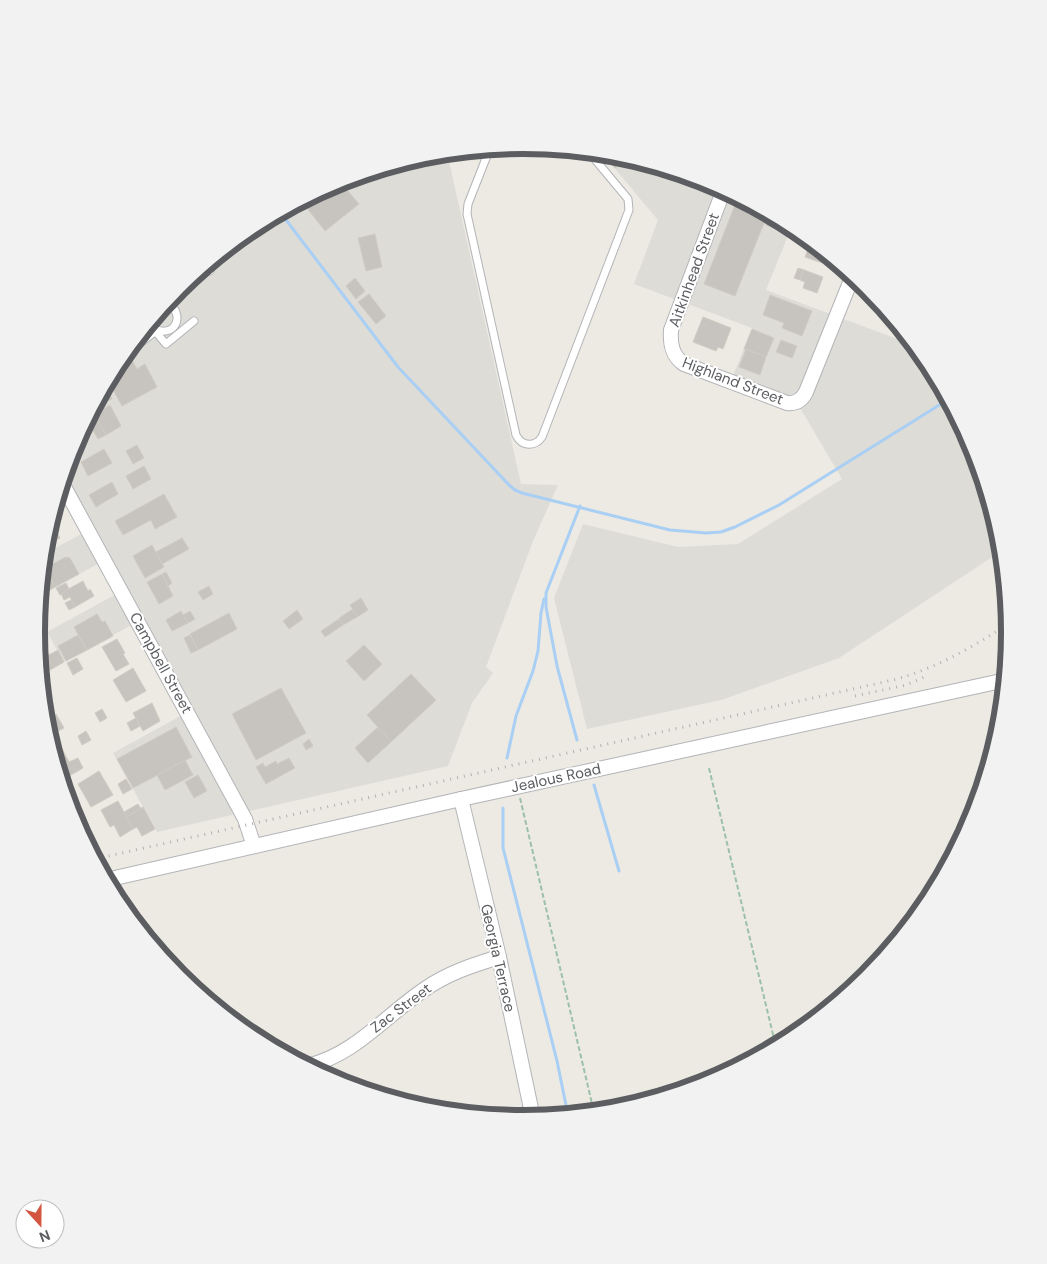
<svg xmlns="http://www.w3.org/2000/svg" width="1047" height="1264" font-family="'DM Sans',sans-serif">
	<rect width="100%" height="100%" fill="#eceae3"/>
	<!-- industrial -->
	<g fill="#dddcd7">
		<polygon points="447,152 521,484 558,485 533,541 486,667 493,673 472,703 448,766 157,832 113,753 186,713 137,622 64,662 47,632 120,592 103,561 40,596 44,554 87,531 70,500 54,508 73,445 119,361 179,287 253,227 337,182 429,154"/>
		<polygon points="601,152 619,154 710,182 792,226 766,290 916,346 929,362 974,446 1001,537 1003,550 839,658 721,700 587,729 554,598 583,524 678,547 738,544 842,479 799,406 731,381 752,328 634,284 658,220"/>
	</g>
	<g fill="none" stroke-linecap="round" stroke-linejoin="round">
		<!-- stream -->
		<g stroke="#aacff4" stroke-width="3">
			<polyline points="280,212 398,367 509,485 515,490 522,493 670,530 706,533 721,532 735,527 779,505 949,399"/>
			<polyline points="577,740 557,666 546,607 546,593 580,506"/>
			<polyline points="507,758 516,716 533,671 538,651 541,613 544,599"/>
			<polyline points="594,785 619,871"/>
			<polyline points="503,808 503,848 557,1061 568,1115"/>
		</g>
	</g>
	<!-- building -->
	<g fill="#c7c4bf" stroke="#d0ccc2">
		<polygon points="601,152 619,154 628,157 615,168"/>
		<polygon points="340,182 359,204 325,231 307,208"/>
		<polygon points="738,197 768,213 735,296 704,284"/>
		<polygon points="768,220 788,228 786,233 766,225"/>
		<polygon points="375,234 382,267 366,271 358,238"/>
		<polygon points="809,246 829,255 825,264 805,257"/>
		<polygon points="798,268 804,270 800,280 794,278"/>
		<polygon points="804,270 823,277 817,293 803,288 805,282 800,280"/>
		<polygon points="355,278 365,291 356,299 346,286"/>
		<polygon points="369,294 386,316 376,324 358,302"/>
		<polygon points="770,295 812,311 802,336 782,328 784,323 763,315"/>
		<polygon points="703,317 731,328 723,349 718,347 716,351 693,342"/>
		<polygon points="752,329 774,338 766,357 744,349"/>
		<polygon points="781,340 797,346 792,358 776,352"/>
		<polygon points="746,349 766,357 760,375 739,367"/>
		<polygon points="127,351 137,369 145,364 157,387 122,406 108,381 119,361"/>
		<polygon points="105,386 112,399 94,408 94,407"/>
		<polygon points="110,405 121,426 106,435 94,414"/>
		<polygon points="94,414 106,435 98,439 87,420"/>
		<polygon points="137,445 144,458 133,464 126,451"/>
		<polygon points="104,449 112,463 88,476 81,462"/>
		<polygon points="144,466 151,479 133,489 126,476"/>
		<polygon points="112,482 118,494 96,507 89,495"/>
		<polygon points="164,494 177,517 155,529 151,520 123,535 115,521"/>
		<polygon points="51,521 53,524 55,523 59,531 57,532 60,538 46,545 46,537"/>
		<polygon points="182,538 189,549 162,564 156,552"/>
		<polygon points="152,545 164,567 145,578 133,556"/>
		<polygon points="66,557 70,558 79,574 55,587 45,568"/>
		<polygon points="43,565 55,587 40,596"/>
		<polygon points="166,572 172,583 168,586 162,574"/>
		<polygon points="162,574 173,596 159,604 147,582"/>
		<polygon points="83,581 88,591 90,589 94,596 75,607 70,597 64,600 61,593"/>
		<polygon points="66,583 69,589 60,595 56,588"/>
		<polygon points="209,586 213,594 203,600 198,592"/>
		<polygon points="361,598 368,610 357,617 350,605"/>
		<polygon points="71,600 75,607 69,610 65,603"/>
		<polygon points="353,609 357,617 343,625 339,618"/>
		<polygon points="297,610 303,619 289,629 283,621"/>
		<polygon points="181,611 188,623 172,631 166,620"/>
		<polygon points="190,611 195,619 188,623 183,615"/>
		<polygon points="229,613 237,629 198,650 190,634"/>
		<polygon points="97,614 102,622 105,621 113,636 87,650 74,627"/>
		<polygon points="339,619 343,625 325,637 321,631"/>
		<polygon points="78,635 87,650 66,661 58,646"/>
		<polygon points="190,635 198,650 191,653 184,638"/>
		<polygon points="117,639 125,653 123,654 129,664 116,671 102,647"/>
		<polygon points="364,645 382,664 364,681 346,661"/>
		<polygon points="58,650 64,662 50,670 43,658"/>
		<polygon points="77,658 83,669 73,675 67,663"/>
		<polygon points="133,668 146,691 126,702 113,680"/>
		<polygon points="411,674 436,700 391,742 367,715"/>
		<polygon points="281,688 306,733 256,760 232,714"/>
		<polygon points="44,691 50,700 43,704 42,692"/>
		<polygon points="152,703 160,721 143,731 133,713"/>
		<polygon points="102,709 107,718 100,722 95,713"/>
		<polygon points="56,714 64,728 48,736 45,720"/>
		<polygon points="136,718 140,726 131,731 127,723"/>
		<polygon points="176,727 192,757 133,788 117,759"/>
		<polygon points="378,727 391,742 368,763 355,748"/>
		<polygon points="86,731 91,740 82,745 78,736"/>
		<polygon points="309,739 313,746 306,750 303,744"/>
		<polygon points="61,747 69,762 78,758 83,768 62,780 53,751"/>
		<polygon points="289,758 295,768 266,784 256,767 263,763 265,767 276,761 277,764"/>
		<polygon points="185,760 193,775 165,790 157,775"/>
		<polygon points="99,771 113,795 91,807 78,784"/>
		<polygon points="198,775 207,791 194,798 185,782"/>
		<polygon points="126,779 132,789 123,794 118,784"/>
		<polygon points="118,801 133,829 120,837 114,825 110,827 101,810"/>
		<polygon points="138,804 141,809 126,817 124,812"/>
		<polygon points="143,807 155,829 142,836 137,827 133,829 126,817"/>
	</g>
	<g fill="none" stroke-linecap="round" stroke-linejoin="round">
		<!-- service casing -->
		<g stroke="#b3b4b8" stroke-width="9">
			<g id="service">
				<path d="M490,148L468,204L467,214L516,435C522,447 535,447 542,437L629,210L628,199L588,151"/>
				<polyline points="208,263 210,271"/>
				<polyline points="149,324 166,344 194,321"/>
				<path d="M155,329C169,336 182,325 175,310L164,305"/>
				<polyline points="136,340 139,344 156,331"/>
			</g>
		</g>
		<!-- minor casing -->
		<g stroke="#b3b4b8" stroke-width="16">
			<g id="minor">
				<path d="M724,189L671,330C670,344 672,356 684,364L787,403C796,404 802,400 806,392L853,275"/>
				<polyline points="62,483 245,819 254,846"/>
				<polyline points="461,799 499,957 533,1118"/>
				<polyline points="106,880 461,799 1006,680"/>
				<path d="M307,1066C355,1055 386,1015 425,989C448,973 473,965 499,957"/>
				<polyline points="513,1118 532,1112"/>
			</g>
		</g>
		<!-- path -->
		<g stroke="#9cc1a8" stroke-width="2" stroke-dasharray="5 2.5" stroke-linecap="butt">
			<polyline points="709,768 776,1047"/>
			<polyline points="520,798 594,1112"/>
		</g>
		<!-- service -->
		<use href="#service" stroke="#fff" stroke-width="7"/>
		<!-- minor -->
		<use href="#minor" stroke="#fff" stroke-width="14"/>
		<!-- rail -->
		<g stroke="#b1b1b2" stroke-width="3" stroke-dasharray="1 6" stroke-linecap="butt">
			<polyline points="855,696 906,685 927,676"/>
			<path d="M95,859L893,680C937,668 971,648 1010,623"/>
		</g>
	</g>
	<g text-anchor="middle" stroke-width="4" stroke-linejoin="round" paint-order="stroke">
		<!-- street labels -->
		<g font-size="15" fill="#5b5d61" stroke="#fff">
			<text transform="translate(694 270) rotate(-70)" y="5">Aitkinhead Street</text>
			<text transform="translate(733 381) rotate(21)" y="5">Highland Street</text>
			<text transform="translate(161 663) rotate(61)" y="5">Campbell Street</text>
			<text transform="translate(556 778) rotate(-12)" y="5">Jealous Road</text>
			<text transform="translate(498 958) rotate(77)" y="5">Georgia Terrace</text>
			<text transform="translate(401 1008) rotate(-37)" y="5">Zac Street</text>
		</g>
	</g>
	<!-- crop -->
	<path d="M0 0H1047V1264H0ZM45 632a478 478 0 1 1 956 0a478 478 0 1 1-956 0Z" fill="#f2f2f2" fill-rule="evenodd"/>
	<path fill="none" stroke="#5b5d61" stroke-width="6" d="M45 632a478 478 0 1 1 956 0a478 478 0 1 1-956 0Z"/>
	<!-- north arrow -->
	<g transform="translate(40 1224) rotate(159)"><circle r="24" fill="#ffffff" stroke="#bdbec0"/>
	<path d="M0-4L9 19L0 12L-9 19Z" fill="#d45640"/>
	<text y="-8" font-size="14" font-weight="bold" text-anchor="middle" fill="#5b5d61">N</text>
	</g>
</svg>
